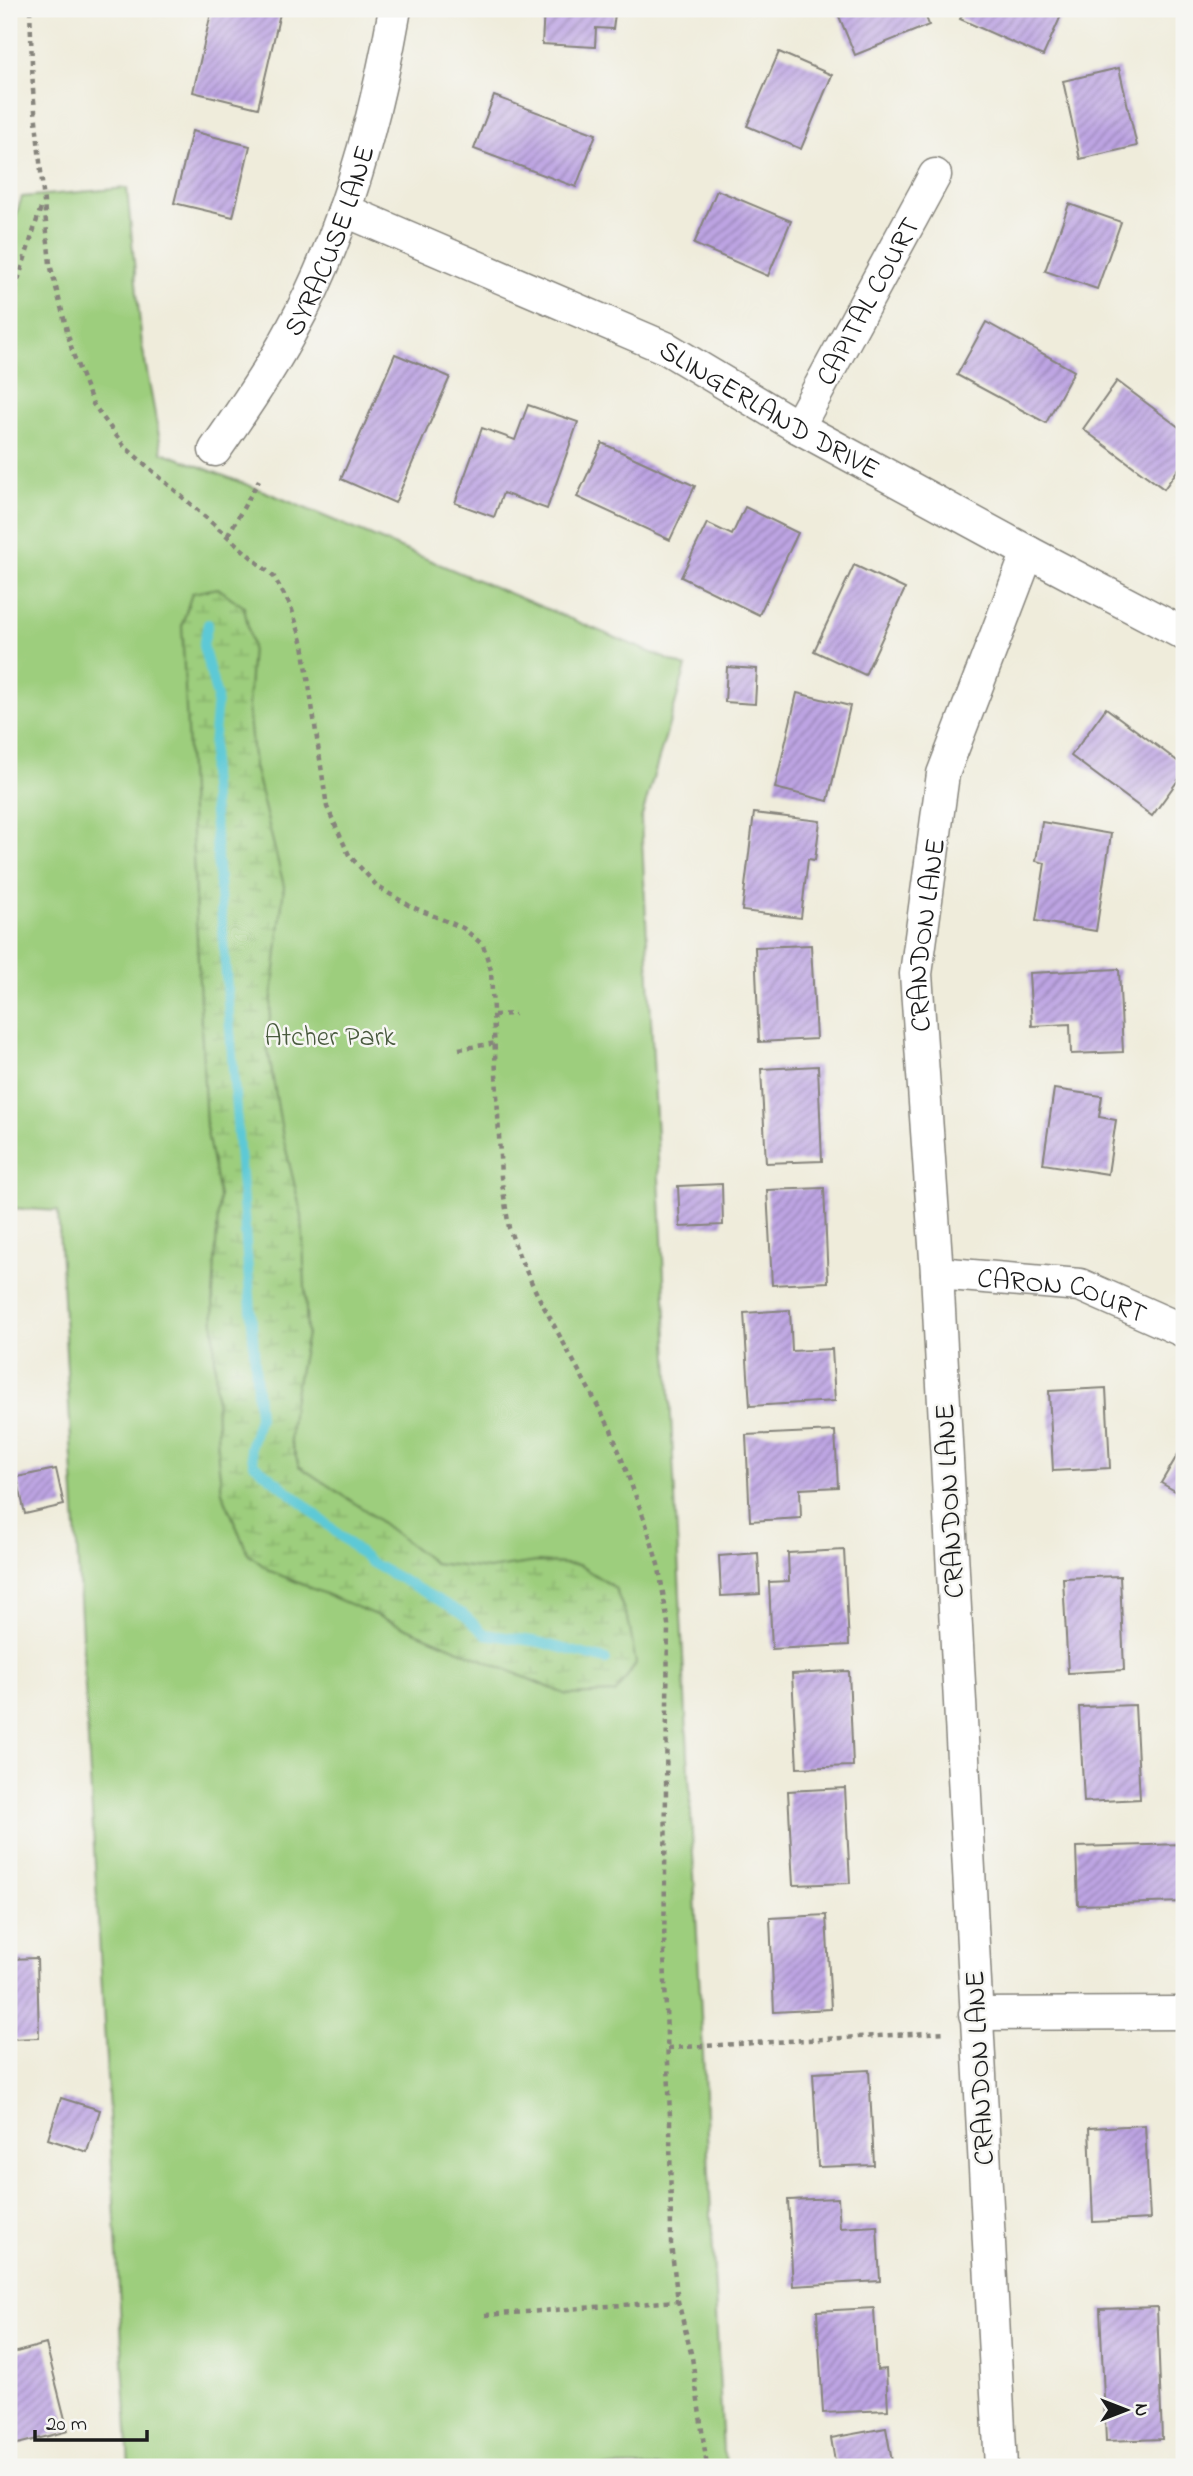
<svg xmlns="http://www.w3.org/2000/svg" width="1193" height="2476" font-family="'Indie Flower',sans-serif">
	<defs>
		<pattern id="wetland-marsh" width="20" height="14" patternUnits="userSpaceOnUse" patternTransform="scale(1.75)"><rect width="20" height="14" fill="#9dce7d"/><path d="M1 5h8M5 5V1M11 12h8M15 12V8" fill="none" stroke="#87b06b"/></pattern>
		<pattern id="building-hatch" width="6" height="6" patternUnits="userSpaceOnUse" patternTransform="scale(1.75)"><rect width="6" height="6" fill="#bda4e3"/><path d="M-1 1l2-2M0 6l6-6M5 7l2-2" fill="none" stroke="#9985b7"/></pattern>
	</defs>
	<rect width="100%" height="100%" fill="#f6f6f2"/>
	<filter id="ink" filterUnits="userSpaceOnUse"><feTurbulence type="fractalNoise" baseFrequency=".0143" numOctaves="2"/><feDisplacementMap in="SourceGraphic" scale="14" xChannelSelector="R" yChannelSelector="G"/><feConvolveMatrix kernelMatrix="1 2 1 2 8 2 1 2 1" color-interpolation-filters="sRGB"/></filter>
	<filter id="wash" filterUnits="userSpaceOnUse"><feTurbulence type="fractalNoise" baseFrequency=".00686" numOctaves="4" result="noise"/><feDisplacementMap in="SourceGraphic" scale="28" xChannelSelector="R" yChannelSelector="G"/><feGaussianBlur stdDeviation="1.57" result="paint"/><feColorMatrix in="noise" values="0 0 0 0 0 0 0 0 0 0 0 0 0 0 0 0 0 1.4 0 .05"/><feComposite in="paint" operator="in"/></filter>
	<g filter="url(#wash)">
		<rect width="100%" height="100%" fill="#efecdb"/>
		<!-- green -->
		<polygon fill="#9dce7d" stroke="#5c754c" stroke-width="2" points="127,188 142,345 162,452 266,492 686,667 641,819 723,2452 729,2467 129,2467 58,1211 9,1208 9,237 22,197"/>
		<!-- wetland -->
		<polygon fill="url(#wetland-marsh)" stroke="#5c754c" stroke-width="2" points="218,588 244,607 252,646 248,707 254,766 284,886 267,1044 283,1137 302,1216 307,1334 293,1403 290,1439 299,1466 365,1510 434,1563 488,1569 537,1562 579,1565 615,1588 629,1623 636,1664 615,1693 567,1695 270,1571 248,1554 222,1492 218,1459 213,1295 219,1196 206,1127 182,625 192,593"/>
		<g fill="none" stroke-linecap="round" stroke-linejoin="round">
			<!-- stream -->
			<polyline stroke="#5dc9d6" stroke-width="10" points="208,624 203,646 217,697 211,774 259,1417 250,1448 254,1464 304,1504 370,1562 462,1613 485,1634 539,1642 606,1660"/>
		</g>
		<g id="blocks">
			<!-- building -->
			<g fill="url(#building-hatch)">
				<polygon points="212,9 281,9 258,108 193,92"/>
				<polygon points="544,9 599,9 598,13 615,14 613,29 596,28 595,47 542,44"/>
				<polygon points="836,9 923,9 929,25 855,55"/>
				<polygon points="965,9 1064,9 1043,56 960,19"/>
				<polygon points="779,52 832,75 801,149 747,126"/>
				<polygon points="1119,68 1137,146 1080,159 1063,81"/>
				<polygon points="494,96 596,134 576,187 474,149"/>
				<polygon points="192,131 250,146 233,217 174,203"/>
				<polygon points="717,190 791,221 768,276 694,244"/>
				<polygon points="1069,204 1121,222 1097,289 1045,271"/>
				<polygon points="986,322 1074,371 1046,423 957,375"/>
				<polygon points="395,354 450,377 395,503 341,479"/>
				<polygon points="1117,381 1184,431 1184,461 1164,489 1083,429"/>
				<polygon points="528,405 578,422 547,509 503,493 494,517 455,503 482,428 515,440"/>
				<polygon points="602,443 695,486 670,540 577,497"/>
				<polygon points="745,507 798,533 759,615 681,577 707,523 732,535"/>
				<polygon points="854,565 905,589 865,675 814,651"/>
				<polygon points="727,667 757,669 755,704 725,702"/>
				<polygon points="797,693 850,706 828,801 775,788"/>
				<polygon points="1106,708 1184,766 1184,772 1152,816 1071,756"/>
				<polygon points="754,813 820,821 815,860 808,859 801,918 742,911"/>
				<polygon points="1042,822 1111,834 1096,931 1036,921 1045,863 1036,861"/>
				<polygon points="811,945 816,1039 759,1042 755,947"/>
				<polygon points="1119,969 1123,1052 1071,1054 1070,1024 1032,1026 1029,973"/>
				<polygon points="818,1066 822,1161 766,1163 761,1069"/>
				<polygon points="1054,1089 1102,1096 1099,1117 1116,1120 1108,1174 1043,1164"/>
				<polygon points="722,1184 723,1225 680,1227 678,1186"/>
				<polygon points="824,1188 828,1282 772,1285 767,1190"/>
				<polygon points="790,1310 792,1351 832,1349 835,1401 750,1406 744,1313"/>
				<polygon points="1106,1388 1110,1468 1053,1471 1049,1391"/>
				<polygon points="835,1431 838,1487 800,1489 801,1518 750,1521 746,1435"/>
				<polygon points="1184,1444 1184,1496 1161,1483"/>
				<polygon points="56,1469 64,1505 25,1514 17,1477"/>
				<polygon points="844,1550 849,1645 772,1649 769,1582 789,1581 788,1553"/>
				<polygon points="758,1553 760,1594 721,1596 719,1556"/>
				<polygon points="1120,1576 1124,1670 1068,1673 1063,1578"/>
				<polygon points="849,1671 853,1766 797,1768 792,1674"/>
				<polygon points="1135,1705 1140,1799 1084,1802 1079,1707"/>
				<polygon points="845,1788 850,1883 793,1885 788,1791"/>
				<polygon points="1184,1844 1184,1902 1078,1905 1076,1847"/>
				<polygon points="826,1915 831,2009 774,2012 770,1918"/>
				<polygon points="37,1958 39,2038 9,2039 9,1959"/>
				<polygon points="869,2070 874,2165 818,2167 813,2073"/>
				<polygon points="61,2098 100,2110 87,2152 48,2139"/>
				<polygon points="1145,2125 1150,2219 1093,2222 1089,2128"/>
				<polygon points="838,2198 840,2228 877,2226 880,2281 793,2286 788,2200"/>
				<polygon points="1157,2307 1162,2439 1106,2441 1100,2309"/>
				<polygon points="874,2308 877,2370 886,2369 888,2410 823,2413 817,2311"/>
				<polygon points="46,2344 68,2431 10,2446 9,2354"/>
				<polygon points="886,2428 893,2467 836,2467 831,2438"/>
			</g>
		</g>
	</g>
	<g filter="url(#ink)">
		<use href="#blocks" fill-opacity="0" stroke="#86847c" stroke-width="2"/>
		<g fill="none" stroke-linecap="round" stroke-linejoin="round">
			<!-- minor casing -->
			<g stroke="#86847c" stroke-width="35">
				<g id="minor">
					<path id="s1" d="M344,210L666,348L798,427L1028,552L1184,634"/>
					<path id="s2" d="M798,427L935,175"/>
					<path id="s3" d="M215,450C241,413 268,374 290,333C344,236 376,118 395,9"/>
					<path id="s4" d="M937,1273L1080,1285L1184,1331"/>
					<polyline points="975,2014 1184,2013"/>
					<path id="s5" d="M1001,2467L937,1273L916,974L943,774L1028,552"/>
				</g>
			</g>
			<!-- path -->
			<g stroke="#86847c" stroke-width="4.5" stroke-dasharray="5 5" stroke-linecap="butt">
				<polyline points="30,9 33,90 50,264 73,354 93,404 124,446 274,577 291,607 303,644 327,807 349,855 378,887 410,906 463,928 483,945 491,970 501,1177 509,1228 520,1258 538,1296 611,1430 646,1524 659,1568 668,1624 664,1955 670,2117 671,2245 678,2301 692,2357 707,2467"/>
				<polyline points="9,309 41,207"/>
				<polyline points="228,535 259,480"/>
				<polyline points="494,1015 515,1014"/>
				<polyline points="459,1049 496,1043"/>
				<polyline points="668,2048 946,2032"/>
				<polyline points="485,2315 678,2301"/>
			</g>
			<!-- minor -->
			<use href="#minor" stroke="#fff" stroke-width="32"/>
		</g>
	</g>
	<g text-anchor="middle" stroke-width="5" stroke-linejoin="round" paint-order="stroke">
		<!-- street labels -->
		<g font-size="28" fill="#1c1c1c" stroke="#f6f6f2">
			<text dy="10" stroke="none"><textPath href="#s3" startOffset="240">SYRACUSE LANE</textPath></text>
			<text dy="10" stroke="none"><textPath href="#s2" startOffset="144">CAPITAL COURT</textPath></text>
			<text dy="10" stroke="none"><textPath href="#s1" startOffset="471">SLINGERLAND DRIVE</textPath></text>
			<text dy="10" stroke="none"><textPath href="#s5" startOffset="1535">CRANDON LANE</textPath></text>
			<text dy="10" stroke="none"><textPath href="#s4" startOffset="128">CARON COURT</textPath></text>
			<text transform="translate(948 1501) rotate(-93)" y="10">CRANDON LANE</text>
			<text transform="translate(978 2068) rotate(-93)" y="10">CRANDON LANE</text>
		</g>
		<!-- park labels -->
		<g font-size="28" fill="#495a3e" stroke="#f6f6f2">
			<text x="330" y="1045">Atcher Park</text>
		</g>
	</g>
	<!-- margin -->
	<rect width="1193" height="2476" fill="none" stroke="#f6f6f2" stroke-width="35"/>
	<!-- north arrow -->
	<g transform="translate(1126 2410) rotate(90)" stroke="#f6f6f2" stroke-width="5" paint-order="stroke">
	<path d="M0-5L12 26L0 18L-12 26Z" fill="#1c1c1c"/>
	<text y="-10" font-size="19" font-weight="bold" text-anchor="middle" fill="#1c1c1c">N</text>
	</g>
	<!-- scale -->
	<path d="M35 2430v10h112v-10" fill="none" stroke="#1c1c1c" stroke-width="3.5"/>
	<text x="46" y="2430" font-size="21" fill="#1c1c1c" stroke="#f6f6f2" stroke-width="5" paint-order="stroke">20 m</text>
</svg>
